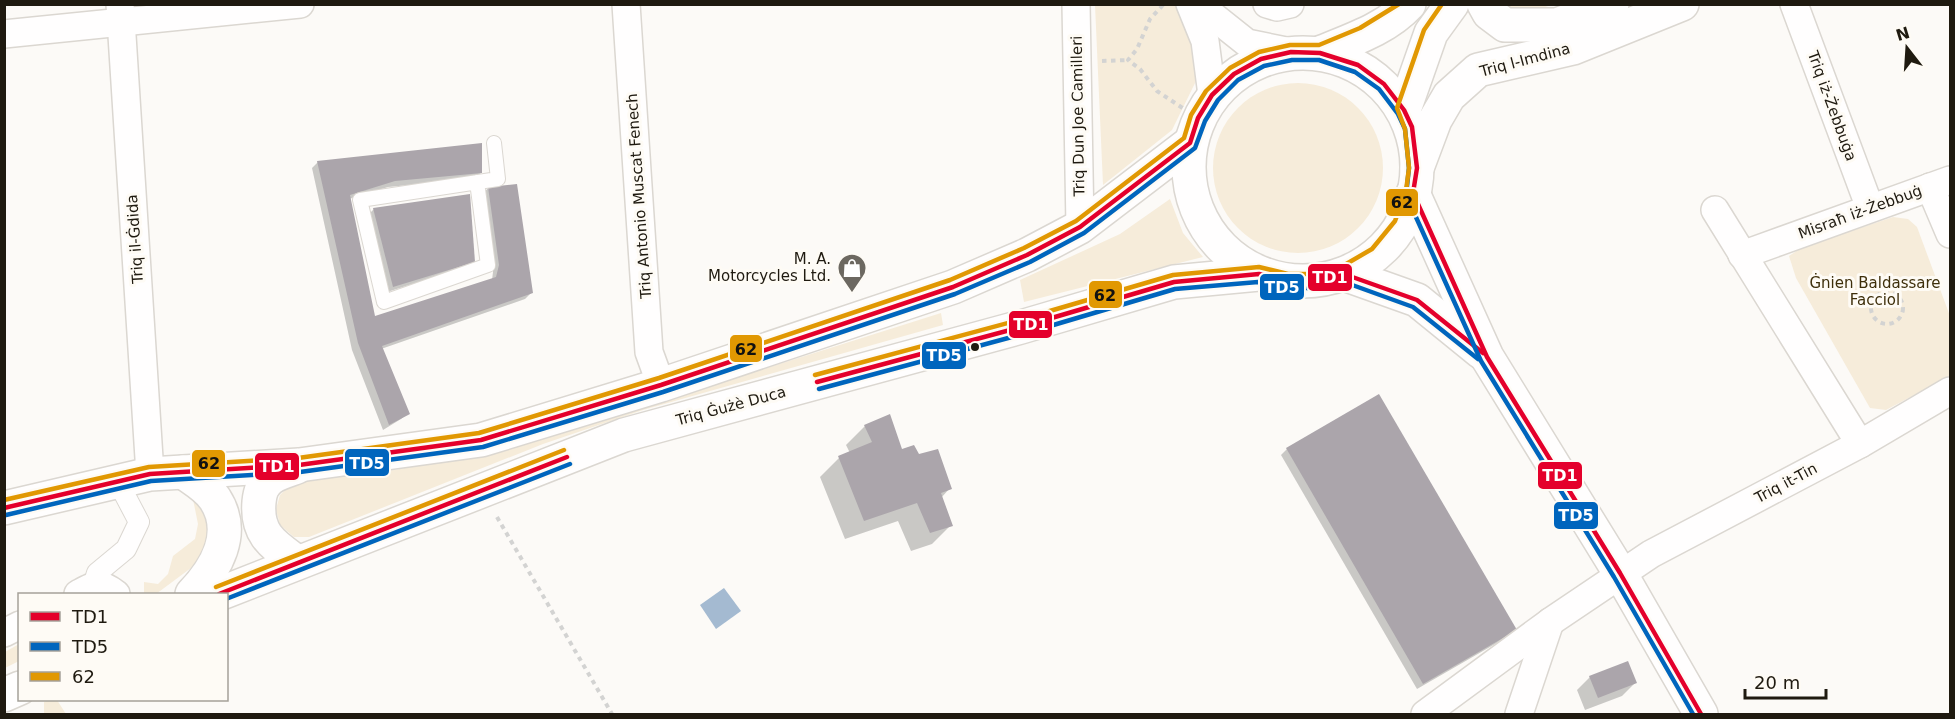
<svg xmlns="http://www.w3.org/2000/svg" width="1955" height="719" font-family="'DejaVu Sans',sans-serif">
	<rect width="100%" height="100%" fill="#fcfaf7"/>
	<!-- green -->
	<g fill="#f6ecda">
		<polygon points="1095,5 1176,5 1185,12 1197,43 1197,79 1172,130 1103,185"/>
		<polygon points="1505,5 1551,5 1537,10 1507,7"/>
		<circle cx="1298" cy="168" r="85"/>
		<polygon points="1170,199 1183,233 1203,257 1024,302 1020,280 1120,234"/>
		<polygon points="1893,217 1908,219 1917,227 1950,316 1950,376 1886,410 1870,408 1796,278 1789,256 1801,248"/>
		<polygon points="941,313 943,325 643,410 543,444 309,537 294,537 280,525 276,509 280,495 291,484 308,475 395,470 525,442 637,403 738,377"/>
		<polygon points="191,489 210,509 214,535 195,565 156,594 144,594 144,582 158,584 168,574 173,556 195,539 198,524"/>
		<polygon points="19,644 19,661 5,668 5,652"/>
		<polygon points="48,700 57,700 66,714 44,714 44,702"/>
	</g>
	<!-- water -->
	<polygon fill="#a4bad1" points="724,588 741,611 716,629 700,605"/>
	<!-- shadow -->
	<g fill="#0003">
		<polygon points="318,162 481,173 474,179 388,187 349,199 374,318 492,280 493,272 482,195 488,188 532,292 525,299 381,349 408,413 401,419 383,430 352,350 312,168"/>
		<polygon points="374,209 473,261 467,267 387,292 367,216"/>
		<polygon points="865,426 902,451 918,455 950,488 941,498 951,525 932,544 911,551 898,521 845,539 820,477 839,458 850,453 846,445"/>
		<polygon points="1287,449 1515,630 1509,636 1417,689 1281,455"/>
		<polygon points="1590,677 1635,683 1622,696 1585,710 1577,690"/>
	</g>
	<!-- building -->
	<g fill="#aba5ab">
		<polygon points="482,143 482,173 395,181 350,195 375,316 496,277 499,265 488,187 517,184 533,293 382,346 410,414 389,425 358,343 317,161"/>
		<polygon points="470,194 475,262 393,287 373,208"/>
		<polygon points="1379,394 1517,630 1423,684 1286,448"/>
		<polygon points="890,414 902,449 914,445 919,454 938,449 952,489 941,493 953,526 930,533 917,503 864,521 838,456 872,442 864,425"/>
		<polygon points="1628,661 1637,683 1598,698 1589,676"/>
	</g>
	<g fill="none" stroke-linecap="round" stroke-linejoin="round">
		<!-- service casing -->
		<g stroke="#dbd7d1" stroke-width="16">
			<polyline id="service" points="477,182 488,265 384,302 360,200 498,179 494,143"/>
		</g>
		<!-- pedestrian casing -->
		<g stroke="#dbd7d1" stroke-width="22">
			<polyline id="pedestrian" points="93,586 97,573 126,549 139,522 118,482"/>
		</g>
		<!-- minor casing -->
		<g stroke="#dbd7d1" stroke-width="30">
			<g id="minor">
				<polyline points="120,4 150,474"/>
				<polyline points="626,4 649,352 661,385"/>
				<polyline points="1076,4 1080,227"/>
				<polyline points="1190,4 1205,41 1212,95"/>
				<polyline points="1198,4 1247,43 1291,52"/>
				<polyline points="1267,4 1277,7 1290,4"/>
				<polyline points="1794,4 1870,208"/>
				<polyline points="4,34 300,4"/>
				<polyline points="1930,187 1950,234"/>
				<polyline points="1715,210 1860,444"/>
				<polyline points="1742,255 1950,180"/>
				<path d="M78,594C95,585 100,581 116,594"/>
				<polyline points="4,633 20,625"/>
				<polyline points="1425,714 1550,622 1651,554 1860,444 1950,391"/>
				<polyline points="1519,714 1550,622"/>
			</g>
		</g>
		<!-- secondary casing -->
		<g stroke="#dbd7d1" stroke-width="36">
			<g id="secondary">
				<polyline points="1484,4 1489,13 1505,25 1557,25 1612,4"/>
				<polyline points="1417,168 1435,120 1449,96 1478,70 1573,48 1682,4"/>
			</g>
		</g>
		<!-- trunk casing -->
		<g stroke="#dbd7d1" stroke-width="36">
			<g id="trunk">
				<circle cx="1303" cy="167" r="114"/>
				<path d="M1320,53C1351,40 1386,29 1409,4"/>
				<polyline points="1404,110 1431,33 1452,4"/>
				<polyline points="1413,193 1487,357 1620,573 1701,714"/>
				<polyline points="1344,274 1417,300 1481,352"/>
				<path d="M297,467C289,470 278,473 271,478C262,485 260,492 259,502C256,535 274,545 297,562"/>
				<path d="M183,472C194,480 207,487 215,499C237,533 216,569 192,594"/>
				<polyline points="4,508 150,474 299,465 481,440 661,385 953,287 1027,255 1080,227 1190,143"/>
				<polyline points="219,594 624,435 1021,327 1174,282 1259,274"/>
				<polyline points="4,695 20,688"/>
			</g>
		</g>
		<!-- path -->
		<g stroke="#d3d3d2" stroke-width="4" stroke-dasharray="4.5 4.5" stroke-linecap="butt">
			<polyline points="1163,5 1150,19 1137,49 1128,60 1140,69 1157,91 1190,113"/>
			<polyline points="1102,61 1128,60"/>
			<circle cx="1887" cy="308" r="16"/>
			<polyline points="497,517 612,714"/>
		</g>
		<!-- service -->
		<use href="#service" stroke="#fffefe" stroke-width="14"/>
		<!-- pedestrian -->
		<use href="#pedestrian" stroke="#fffefe" stroke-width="20"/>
		<!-- minor -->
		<use href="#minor" stroke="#fffefe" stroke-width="27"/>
		<!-- secondary -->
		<use href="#secondary" stroke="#fffefe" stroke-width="33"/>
		<!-- trunk -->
		<use href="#trunk" stroke="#fffefe" stroke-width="33"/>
		<!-- bus-1 casing -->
		<g stroke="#fefbf5" stroke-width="9">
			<g id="bus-1">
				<polyline points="817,382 1021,327 1174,282 1259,274 1287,281 1316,281 1344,274 1417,300 1483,353"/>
				<polyline points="4,508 150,474 299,465 481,440 661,385 953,287 1027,255 1080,227 1190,143 1198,118 1212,95 1234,74 1261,59 1291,52 1320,53 1358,65 1384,84 1404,110 1412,127 1417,168 1413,193 1487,357 1620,573 1701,714"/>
				<polyline points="219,594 567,457"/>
			</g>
		</g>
		<!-- bus-2 casing -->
		<g stroke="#fefbf5" stroke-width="9">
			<g id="bus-2">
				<polyline points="819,389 1023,334 1175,289 1258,282 1287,288 1317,288 1344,282 1413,307 1478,359"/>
				<polyline points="6,515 151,481 300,472 483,447 663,392 955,294 1030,262 1084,233 1195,148 1205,121 1218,100 1238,80 1264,66 1292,60 1319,60 1355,72 1379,89 1398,114 1405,129 1409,168 1406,195 1481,361 1614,577 1693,714"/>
				<polyline points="226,599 570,464"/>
			</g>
		</g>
		<!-- bus-3 casing -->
		<g stroke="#fefbf5" stroke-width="9">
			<g id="bus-3">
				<polyline points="815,375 1019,320 1173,275 1259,267 1288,274 1315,274 1341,267 1372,249 1395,221 1406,191 1409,168 1405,129 1397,108 1424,30 1442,4"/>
				<polyline points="4,500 149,467 298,458 479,433 659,378 950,280 1024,248 1076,221 1184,138 1191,115 1206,91 1230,68 1259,52 1290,45 1319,45 1360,28 1399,4"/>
				<polyline points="216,587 564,450"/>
			</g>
		</g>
		<!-- bus-1 -->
		<use href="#bus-1" stroke="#e4002b" stroke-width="4.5"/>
		<!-- bus-2 -->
		<use href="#bus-2" stroke="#0065bd" stroke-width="4.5"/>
		<!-- bus-3 -->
		<use href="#bus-3" stroke="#e19802" stroke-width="4.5"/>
	</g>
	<!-- icons -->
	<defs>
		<g id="shop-pin" transform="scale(1.5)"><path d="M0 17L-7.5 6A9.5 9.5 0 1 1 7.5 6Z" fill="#6c6861" stroke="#fefbf5"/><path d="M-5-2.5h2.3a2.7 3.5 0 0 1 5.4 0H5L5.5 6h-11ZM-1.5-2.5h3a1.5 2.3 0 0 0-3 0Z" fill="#fff"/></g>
	</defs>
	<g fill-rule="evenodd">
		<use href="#shop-pin" x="852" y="268"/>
	</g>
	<!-- markers -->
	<circle fill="#1f1a10" stroke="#fefbf5" stroke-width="2" cx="975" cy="347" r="5"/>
	<g text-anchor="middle" stroke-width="6" stroke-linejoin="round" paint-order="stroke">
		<!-- street labels -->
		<g font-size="15" fill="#1f1a10" stroke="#fefbf5">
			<text transform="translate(1525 60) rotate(-15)" y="5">Triq l-Imdina</text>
			<text transform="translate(1832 106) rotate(70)" y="5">Triq iż-Żebbuġa</text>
			<text transform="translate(1078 116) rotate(-91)" y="5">Triq Dun Joe Camilleri</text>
			<text transform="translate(639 196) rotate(-94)" y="5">Triq Antonio Muscat Fenech</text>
			<text transform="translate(1860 212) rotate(-20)" y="5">Misraħ iż-Żebbuġ</text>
			<text transform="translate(135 239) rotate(-94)" y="5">Triq il-Ġdida</text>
			<text transform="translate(731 406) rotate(-15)" y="5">Triq Ġużè Duca</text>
			<text transform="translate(1786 483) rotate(-28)" y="5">Triq it-Tin</text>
		</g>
		<!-- poi labels -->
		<g font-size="15" fill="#1f1a10" stroke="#fefbf5" text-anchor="end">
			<text x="831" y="264">M. A.<tspan x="831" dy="17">Motorcycles Ltd.</tspan></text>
		</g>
		<!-- park labels -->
		<g font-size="15" fill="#3e2f0b" stroke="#fefbf5">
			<text x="1875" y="288">Ġnien Baldassare<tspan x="1875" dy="17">Facciol</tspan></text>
		</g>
	</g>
	<g stroke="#fefbf5" stroke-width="2">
		<rect x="1385" y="188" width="34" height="29" rx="6" fill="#e19802"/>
		<rect x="1307" y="263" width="46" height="29" rx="6" fill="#e4002b"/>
		<rect x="1259" y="273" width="46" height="28" rx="6" fill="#0065bd"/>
		<rect x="1088" y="280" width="35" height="29" rx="6" fill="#e19802"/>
		<rect x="1008" y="310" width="45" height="29" rx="6" fill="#e4002b"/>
		<rect x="729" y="334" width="34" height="29" rx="6" fill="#e19802"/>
		<rect x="921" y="341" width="46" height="29" rx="6" fill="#0065bd"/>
		<rect x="344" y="448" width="46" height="29" rx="6" fill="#0065bd"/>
		<rect x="191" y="449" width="35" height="29" rx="6" fill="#e19802"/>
		<rect x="254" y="452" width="46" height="29" rx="6" fill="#e4002b"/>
		<rect x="1537" y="461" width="46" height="29" rx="6" fill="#e4002b"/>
		<rect x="1553" y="501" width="46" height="29" rx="6" fill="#0065bd"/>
	</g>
	<g font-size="16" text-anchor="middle" font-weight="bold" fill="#fff">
		<text x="1330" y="283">TD1</text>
		<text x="1282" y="293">TD5</text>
		<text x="1031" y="330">TD1</text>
		<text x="944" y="361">TD5</text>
		<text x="367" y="469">TD5</text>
		<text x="277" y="472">TD1</text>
		<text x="1560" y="481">TD1</text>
		<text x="1576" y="521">TD5</text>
	</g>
	<g font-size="16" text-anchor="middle" font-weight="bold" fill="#111">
		<text x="1402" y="208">62</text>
		<text x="1105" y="301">62</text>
		<text x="746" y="355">62</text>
		<text x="209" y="469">62</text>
	</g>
	<!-- border -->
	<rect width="1955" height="719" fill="none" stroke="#1f1a10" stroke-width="12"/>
	<!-- legend -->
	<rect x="18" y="593" width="210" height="108" fill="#fefbf5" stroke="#a5a199" stroke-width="1.5"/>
	<rect x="30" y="612" width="30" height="9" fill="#e4002b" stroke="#a5a199" stroke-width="1.5"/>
	<text x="72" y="623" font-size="18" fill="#1f1a10">TD1</text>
	<rect x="30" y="642" width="30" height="9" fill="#0065bd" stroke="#a5a199" stroke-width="1.5"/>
	<text x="72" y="653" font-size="18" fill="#1f1a10">TD5</text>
	<rect x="30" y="672" width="30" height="9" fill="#e19802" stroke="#a5a199" stroke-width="1.5"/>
	<text x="72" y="683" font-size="18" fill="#1f1a10">62</text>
	<!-- north arrow -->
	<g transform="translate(1907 48) rotate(343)" stroke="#fefbf5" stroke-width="4.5" paint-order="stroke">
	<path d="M0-4.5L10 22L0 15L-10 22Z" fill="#1f1a10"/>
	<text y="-9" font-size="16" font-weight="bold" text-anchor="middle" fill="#1f1a10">N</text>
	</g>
	<!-- scale -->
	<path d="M1745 689v9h81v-9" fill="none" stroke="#1f1a10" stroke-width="3"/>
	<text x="1754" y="689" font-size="18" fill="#1f1a10" stroke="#fefbf5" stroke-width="4.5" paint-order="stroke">20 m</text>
</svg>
